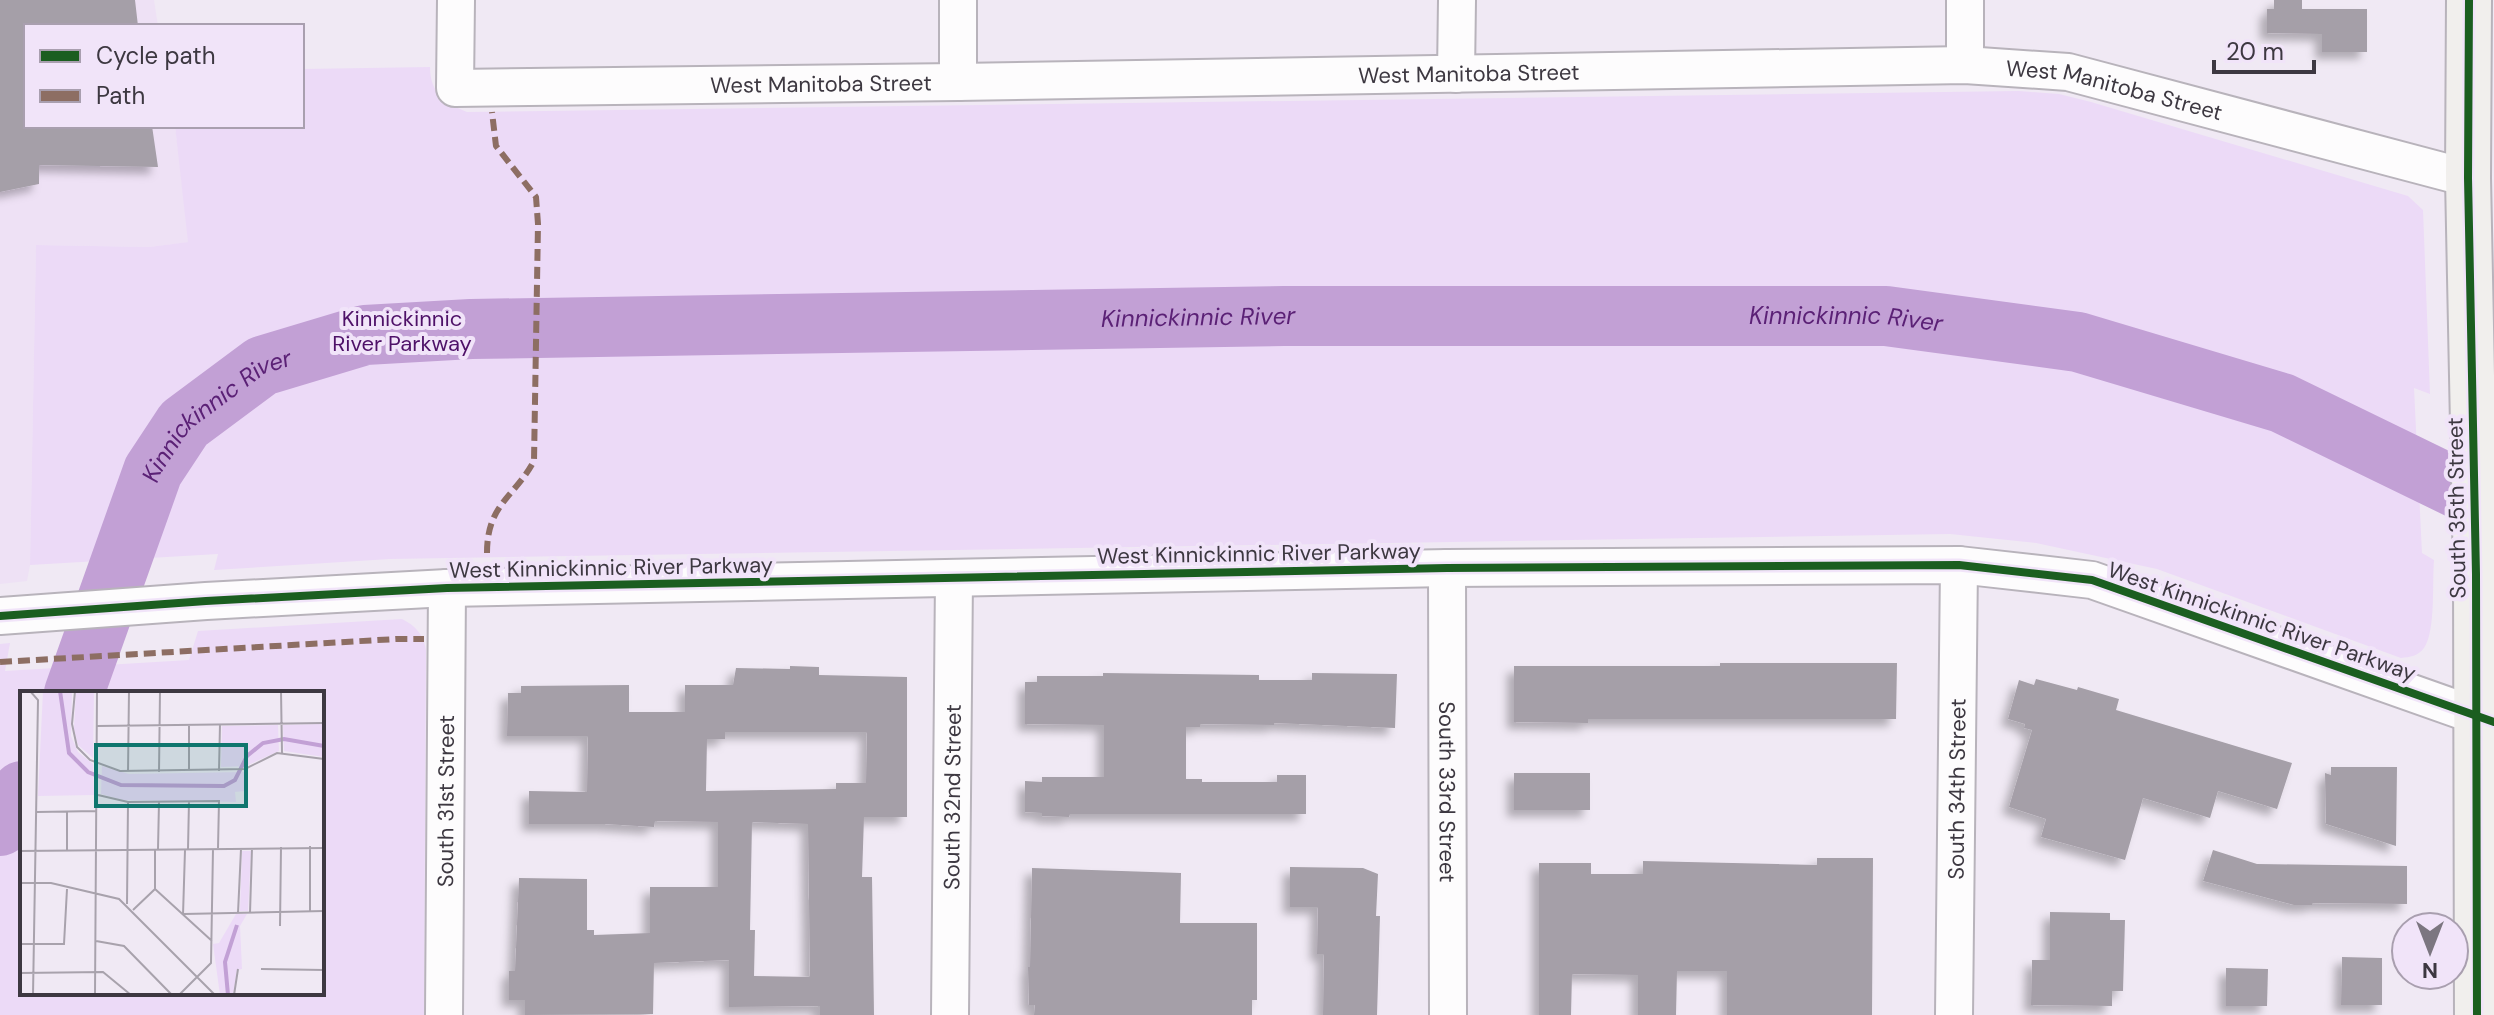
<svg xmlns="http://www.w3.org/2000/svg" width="2494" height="1015" font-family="'DM Sans',sans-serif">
	<defs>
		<filter id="shadow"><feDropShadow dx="-7" dy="7" stdDeviation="4" flood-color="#0004"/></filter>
	</defs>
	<rect width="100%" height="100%" fill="#f0e9f4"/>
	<!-- built -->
	<polygon fill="#eee1f5" points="0,0 154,0 158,26 26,26 26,126 175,126 189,242 149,247 36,245 30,565 27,581 0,584"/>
	<!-- green -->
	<g fill="#ecdaf7" fill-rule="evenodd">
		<path d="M430,67C430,93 445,103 467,112L2019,91L2059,94L2091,102L2408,196L2423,210L2430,394L2414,388L2422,553L2434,560C2432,582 2436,631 2424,648C2418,656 2410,657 2401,658L2157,569L2036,543L1950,534L390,559L214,570L218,554L30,565L36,245L149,247L188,242L175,126H302V69Z"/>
		<path d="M402,619C416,626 423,634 426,650L424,1015H0V644L10,643L5,671L189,660L198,631ZM22,693H322V993H22Z"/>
	</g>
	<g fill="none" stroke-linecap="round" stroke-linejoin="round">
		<!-- river -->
		<g stroke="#c2a0d5" stroke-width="60">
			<path id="s1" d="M74,693L153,471L184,424L262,366L365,335L471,329L1284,316H1886L2078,342L2282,403L2494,506"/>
			<polyline points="0,826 22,791"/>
		</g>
	</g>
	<!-- building -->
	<g fill="#a59fa8" fill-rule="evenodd" filter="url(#shadow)">
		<polygon points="0,0 135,0 138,26 26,26 26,126 152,126 158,167 39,165 39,184 0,192"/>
		<polygon points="2274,0 2302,0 2302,9 2367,9 2367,52 2322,52 2322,34 2267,33 2267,9 2274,9"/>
		<polygon points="1720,663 1897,663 1896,719 1588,719 1588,723 1514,722 1514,666 1720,666"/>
		<path d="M790,666L819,667V675L907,677V817H864L862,877H872L874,1015H820V1006L729,1007V960L654,963L653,1014L525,1015V1000H509V971H515L519,878L587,879V930H594V935L650,933V887H718V822L655,821L654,827L605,824H529V791L587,792L588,736H507L508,693H521V686L629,685V712H685V685H733L736,668L790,669ZM725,732H867L866,783H836V789L706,791L707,739H725ZM752,822L808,824L810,977L754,976L755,930H750Z"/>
		<polygon points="1103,673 1259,675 1259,680 1312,680 1312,673 1397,674 1395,728 1274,723 1274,725 1200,724 1200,727 1186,727 1186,779 1202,779 1202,782 1277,782 1277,775 1306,775 1306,814 1070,814 1069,817 1042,816 1042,813 1025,812 1025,781 1042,782 1042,777 1104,777 1104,725 1025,724 1025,682 1037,682 1037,676 1103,676"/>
		<polygon points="2036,679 2077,690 2078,687 2119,699 2116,710 2292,763 2277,809 2218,791 2210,818 2143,798 2125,860 2041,837 2046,819 2009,807 2032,730 2024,728 2025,724 2008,719 2019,680 2034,685"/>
		<polygon points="2331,767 2397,767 2396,846 2326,824 2325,773 2331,775"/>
		<rect x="1514" y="773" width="76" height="37"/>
		<polygon points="2213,850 2257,864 2407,866 2407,904 2312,903 2312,905 2294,905 2203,881"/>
		<polygon points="1817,858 1873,858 1872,1015 1727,1015 1727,971 1677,971 1676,1015 1638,1015 1638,975 1572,974 1571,1015 1539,1015 1539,863 1591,863 1591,874 1643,874 1643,861 1817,865"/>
		<polygon points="1290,867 1363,868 1378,874 1376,916 1380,916 1377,1015 1323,1015 1324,954 1317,954 1318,907 1290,907"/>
		<polygon points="1032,868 1181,873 1180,923 1257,923 1257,1000 1252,1000 1252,1015 1034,1015 1035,1005 1029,1005 1028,967 1030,967"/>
		<polygon points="2050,912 2110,913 2110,920 2125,920 2123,991 2112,991 2112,1006 2031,1005 2032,960 2050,960"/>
		<polygon points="2342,957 2382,958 2382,1005 2341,1005"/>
		<polygon points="2226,968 2268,969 2267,1006 2226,1006"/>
	</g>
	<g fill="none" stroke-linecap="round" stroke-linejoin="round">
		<!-- street casing -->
		<g stroke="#b8b3bb" stroke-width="40">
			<g id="street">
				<path id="s2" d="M456,0L455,88L958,82L1965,65L2068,72L2468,178"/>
				<polyline points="1965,0 1965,65"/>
				<polyline points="1456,74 1457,0"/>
				<polyline points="958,82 958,0"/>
				<path id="s3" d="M1447,568L1448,1015"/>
				<polyline points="0,616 206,601 447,588 1447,568 1959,565 2092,580 2494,722"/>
				<path id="s4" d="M444,1015L447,588"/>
				<path id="s5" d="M950,1015L954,578"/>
				<path id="s6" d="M1954,1015L1959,565"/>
			</g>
		</g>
		<!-- secondary casing -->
		<g stroke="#b8b3bb" stroke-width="48">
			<polyline id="secondary" points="2469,0 2468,178 2476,574 2477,1015"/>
		</g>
		<!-- street -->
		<use href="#street" stroke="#fdfcfd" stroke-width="36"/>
		<!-- secondary -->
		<use href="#secondary" stroke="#f1efed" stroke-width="44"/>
		<!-- quiet -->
		<g stroke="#8d6e63" stroke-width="6" stroke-dasharray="12 6" stroke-linecap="butt">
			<path d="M487,553C487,504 514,498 534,461L538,224L536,197L496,146L492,112"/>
			<polyline points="0,662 396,639 424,639"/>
		</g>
		<!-- cycleway casing -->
		<g stroke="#f1e4f9" stroke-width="13">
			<g id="cycleway">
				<polyline points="2469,0 2468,178 2476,574 2477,1015"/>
				<polyline points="0,616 206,601 447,588 1447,568 1959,565 2092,580 2494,722"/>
			</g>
		</g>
		<!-- cycleway -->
		<use href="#cycleway" stroke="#1b5e20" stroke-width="8"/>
	</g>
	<g text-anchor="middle" stroke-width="8" stroke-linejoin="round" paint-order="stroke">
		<!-- street labels -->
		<g font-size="22" fill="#3d3841" stroke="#f1e4f9">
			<text dy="8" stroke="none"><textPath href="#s2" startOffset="1102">West Manitoba Street</textPath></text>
			<text dy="8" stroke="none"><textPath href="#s2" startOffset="454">West Manitoba Street</textPath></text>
			<text dy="8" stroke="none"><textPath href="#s2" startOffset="1750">West Manitoba Street</textPath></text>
			<text transform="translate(2456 508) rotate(-91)" y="8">South 35th Street</text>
			<text transform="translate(1259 553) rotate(-1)" y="8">West Kinnickinnic River Parkway</text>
			<text transform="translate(611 567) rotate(-1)" y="8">West Kinnickinnic River Parkway</text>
			<text transform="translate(2262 621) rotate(19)" y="8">West Kinnickinnic River Parkway</text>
			<text dy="8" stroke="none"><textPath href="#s6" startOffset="226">South 34th Street</textPath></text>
			<text dy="8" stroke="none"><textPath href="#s3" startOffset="224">South 33rd Street</textPath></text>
			<text dy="8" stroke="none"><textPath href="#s5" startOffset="218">South 32nd Street</textPath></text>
			<text dy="8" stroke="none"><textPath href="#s4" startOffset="214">South 31st Street</textPath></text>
		</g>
		<!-- park labels -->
		<g font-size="22" fill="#4e1168" stroke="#f1e4f9">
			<text x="402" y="326">Kinnickinnic<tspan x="402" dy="25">River Parkway</tspan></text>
		</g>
		<!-- water labels -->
		<g font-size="24" font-style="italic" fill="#5b2176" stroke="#f1e4f9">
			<text dy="8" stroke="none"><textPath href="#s1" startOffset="1330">Kinnickinnic River</textPath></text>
			<text dy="8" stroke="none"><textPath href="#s1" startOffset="1978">Kinnickinnic River</textPath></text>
			<text dy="8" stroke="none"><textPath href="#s1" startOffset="322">Kinnickinnic River</textPath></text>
		</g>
	</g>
	<!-- overview -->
	<g transform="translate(20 691)">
		<rect width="304" height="304" fill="#f0e9f4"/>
		<path d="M23,0H52L51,45L58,61L73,73L74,104L18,105ZM56,0H74L73,67L58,54L54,38ZM304,33V66L264,60L263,34ZM258,34L259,60L226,75L201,76L202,35ZM82,75L109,83L225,81L224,100L215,101L216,111L102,109L81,103ZM222,160H231L228,220H220ZM216,223H227L220,235L222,278L217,279L213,304H200L193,253L199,252Z" fill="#ecdaf7"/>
		<path fill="none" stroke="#c2a0d5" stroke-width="4" d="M40,0L49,62L68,81L101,94L204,95L215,89L227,65L243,52L264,48L304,55M208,304L205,271L217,234"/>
		<path fill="none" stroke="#a8a2ac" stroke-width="2" d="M10,0L18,9L13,304M55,0L52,33L57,56L70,69L100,80L225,78L257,62L304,68M261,0L262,62M77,35L304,32M169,80V34M199,80L200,33M108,81L109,0M139,81L140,0M78,104L108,111L199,110L198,157M17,121L77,120M138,158L139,111M168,158L169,110M47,159V120M0,160L304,157M0,192H31L99,208L195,304M135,198L192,250M107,213L108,111M113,219L135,198V159M290,221V155M218,222L221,158M230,222L232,157M164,223L304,220M163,224L165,159M260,235L261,156M76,250L104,255L152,304M0,253H44L47,198M241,278L304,279M0,282L83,281L111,304M75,304L77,0M159,304L191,272L193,158M214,304L218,278"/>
		<path fill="#0f766e" fill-opacity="0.15" stroke="#0f766e" stroke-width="4" d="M76,54H226V115H76Z"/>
		<rect width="304" height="304" fill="none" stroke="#3d3841" stroke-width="4"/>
	</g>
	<!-- legend -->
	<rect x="24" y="24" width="280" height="104" fill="#f1e4f9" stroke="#a99faf" stroke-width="2"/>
	<rect x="40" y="50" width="40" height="12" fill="#1b5e20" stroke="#a99faf" stroke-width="2"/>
	<text x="96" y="64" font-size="24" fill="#3d3841">Cycle path</text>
	<rect x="40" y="90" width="40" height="12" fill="#8d6e63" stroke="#a99faf" stroke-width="2"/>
	<text x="96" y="104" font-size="24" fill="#3d3841">Path</text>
	<!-- north arrow -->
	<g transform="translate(2430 951) rotate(180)"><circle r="38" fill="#f1e4f9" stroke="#a99faf" stroke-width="2"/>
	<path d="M0-6L14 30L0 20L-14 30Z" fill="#7c7680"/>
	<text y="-12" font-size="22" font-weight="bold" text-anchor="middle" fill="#3d3841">N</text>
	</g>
	<!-- scale -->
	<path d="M2214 60v12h100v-12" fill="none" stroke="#3d3841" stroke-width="4"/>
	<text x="2226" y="60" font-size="24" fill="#3d3841" stroke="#f1e4f9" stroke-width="6" paint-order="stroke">20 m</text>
</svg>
